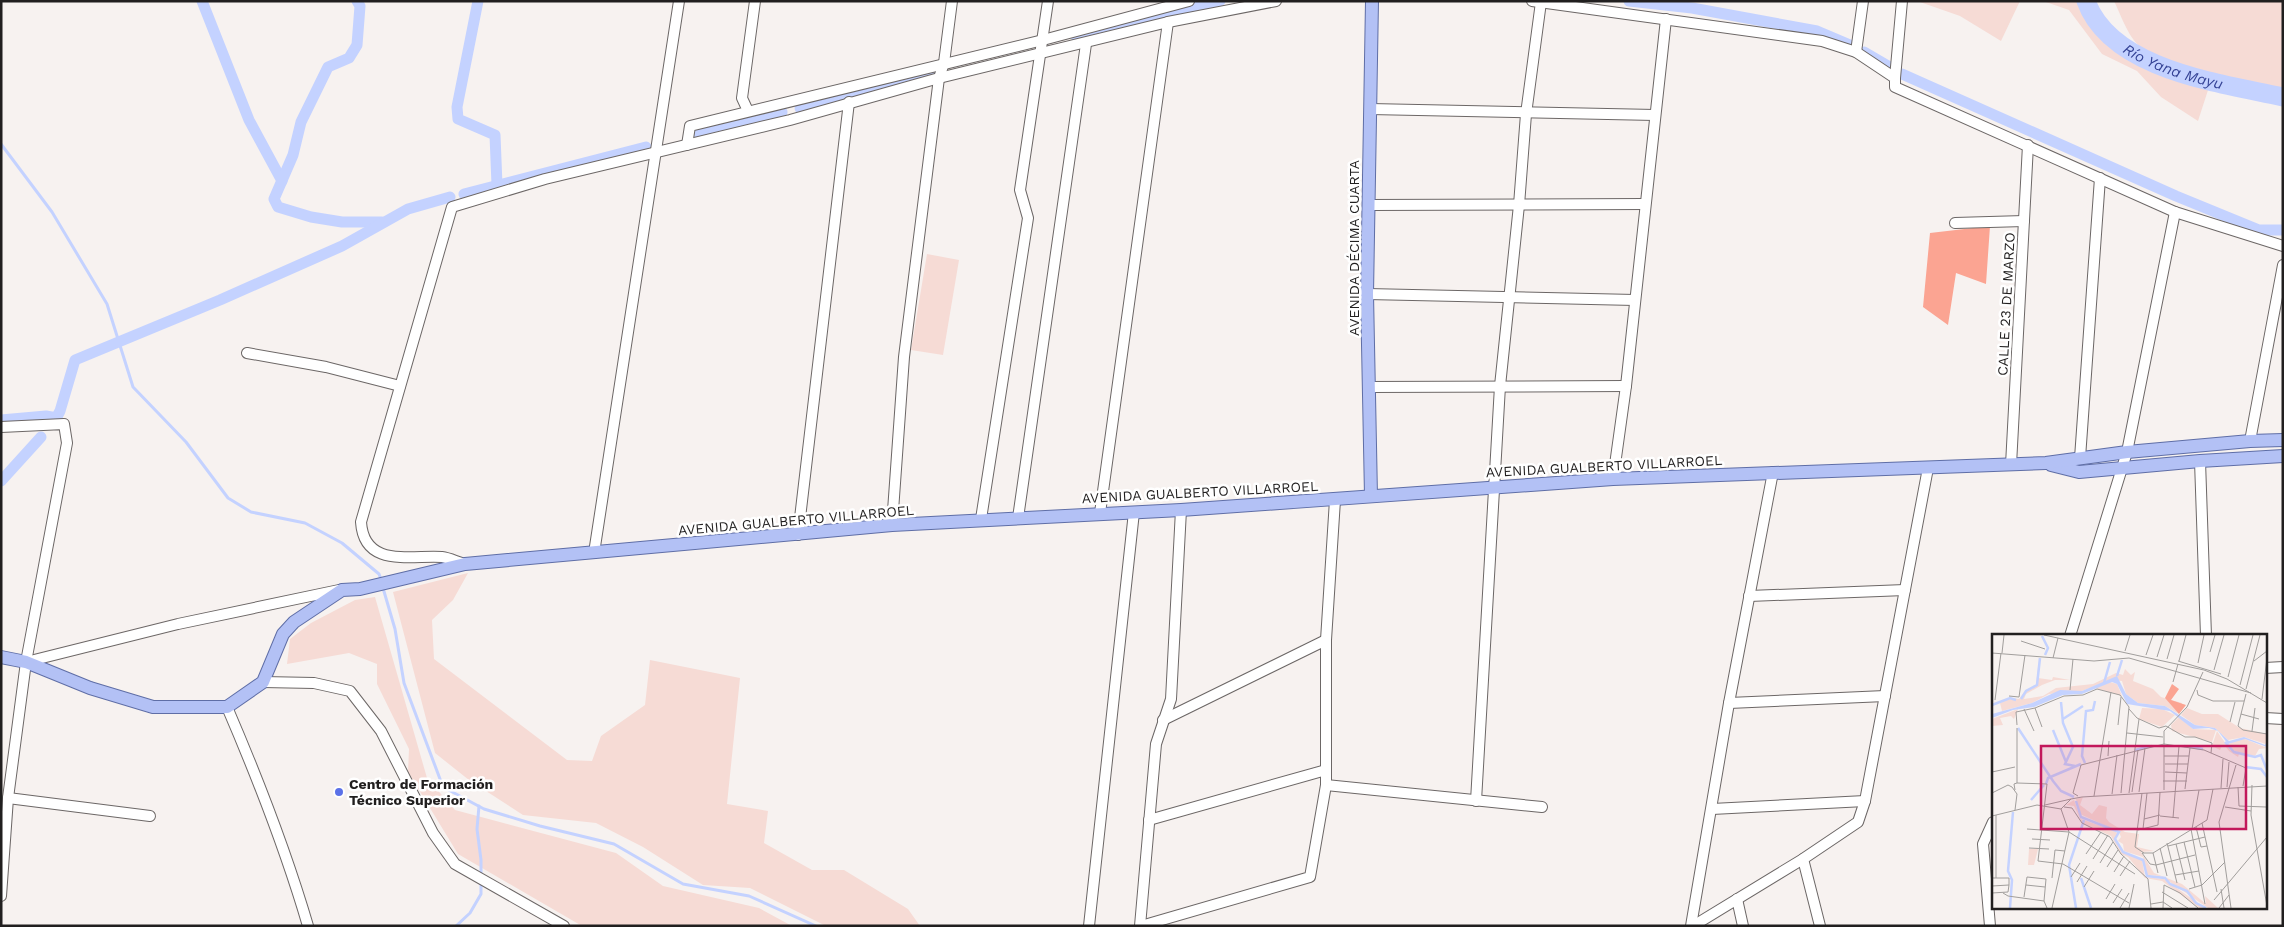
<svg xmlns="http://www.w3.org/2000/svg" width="2284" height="927" font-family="'Work Sans',sans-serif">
	<rect width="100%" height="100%" fill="#f7f2f0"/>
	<!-- green -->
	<g fill="#f6dbd5">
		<polygon points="1917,1 2020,1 2001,41 1960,16"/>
		<path d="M2043,1H2079C2087,31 2123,61 2153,71C2171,78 2190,81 2209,87L2198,121L2161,97L2137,71L2102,54L2069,10Z"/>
		<path d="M2114,1H2283V93C2247,86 2153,69 2133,39C2125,28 2120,13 2114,1Z"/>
		<polygon points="927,254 959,260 943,355 911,350"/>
		<polygon points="468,573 453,600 432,620 434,659 567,760 592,761 601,736 645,705 650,660 740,678 727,804 768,811 764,843 812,870 844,870 908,909 920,926 826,926 750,888 703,885 643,847 596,823 523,815 469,780 435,753 393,592"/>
		<polygon points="375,597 427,778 455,810 616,853 663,886 759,908 792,926 582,926 458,854 408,772 409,749 377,684 377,664 349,653 287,664 290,639 311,623 355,600"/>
	</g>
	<!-- forest -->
	<polygon fill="#fba492" points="1990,226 1986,284 1956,273 1948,325 1923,307 1930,233"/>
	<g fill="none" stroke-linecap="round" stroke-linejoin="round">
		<!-- stream -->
		<g stroke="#c4d2ff" stroke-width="3">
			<polyline points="1,144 52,212 107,304 133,387 186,442 228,498 251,512 305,523 342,543 379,574 382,582"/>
			<polyline points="383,588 395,629 404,683 443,787 484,809 540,826 614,844 683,884 749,896 816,926"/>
			<polyline points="456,926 470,913 481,894 481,860 477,829 479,806"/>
		</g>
		<!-- canal -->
		<g stroke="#c4d2ff" stroke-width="11">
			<polyline points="202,1 249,120 282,181"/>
			<polyline points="357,1 360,6 357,45 349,58 328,67 301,122 293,155 274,199 278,207 311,217 342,222 382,222"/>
			<polyline points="478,1 457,107 458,119 495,135 497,185"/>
			<polyline points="1629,1 1692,8 1817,31 1850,45"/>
			<polyline points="1076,36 1220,1"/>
			<polyline points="1864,52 1888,66"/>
			<polyline points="1902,74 2176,196 2259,230 2283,230"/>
			<polyline points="800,108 932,72"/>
			<polyline points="698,134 782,112"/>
			<polyline points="464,194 646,147"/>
			<polyline points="1,420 46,416 57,418"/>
			<polyline points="54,422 60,411 75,360 220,300 342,246 408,209 450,197"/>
			<polyline points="1,481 41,437"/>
		</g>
		<!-- river -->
		<path stroke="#c4d2ff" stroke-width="19" id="s1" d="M2086,1C2111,70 2220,83 2283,97"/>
		<!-- minor casing -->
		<g stroke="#6c6766" stroke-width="12">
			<g id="minor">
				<polyline points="1532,1 1822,41 1856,52 1895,78 1895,87 2175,212 2283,246"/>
				<polyline points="1856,52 1863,1"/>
				<polyline points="1895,78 1902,1"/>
				<polyline points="1370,109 1655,115"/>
				<polyline points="748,111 742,98 755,1"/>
				<polyline points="687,145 690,126 1043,40 1189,1"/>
				<polyline points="1369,205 1645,204"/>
				<polyline points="1955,223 2024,221"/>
				<polyline points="1367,294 1635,300"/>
				<polyline points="247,353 326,367 400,386"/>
				<polyline points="1369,387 1626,386"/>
				<polyline points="1,427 64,424 67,443 26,662 8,798 1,896"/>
				<polyline points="2250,441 2283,265"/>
				<polyline points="2080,458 2100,178"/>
				<polyline points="2200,461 2206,636"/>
				<polyline points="2011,465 2028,145"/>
				<polyline points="1613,479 1626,386 1666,19"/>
				<polyline points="1100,513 1168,22"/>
				<polyline points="1018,518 1086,44"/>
				<polyline points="981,519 1028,218 1020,190 1048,1"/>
				<polyline points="892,525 904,357 939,78 944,63 952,1"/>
				<polyline points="798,535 849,102"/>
				<polyline points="594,553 679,1"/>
				<path d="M465,564C457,562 450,558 442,557C410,555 364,568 361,522L452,207L545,179L790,120L939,78L1168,22L1276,1"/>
				<polyline points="1749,596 1905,590"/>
				<polyline points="2070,636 2127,452 2175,212"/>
				<polyline points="26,662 178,624 339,590"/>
				<polyline points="2265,668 2283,667"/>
				<polyline points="263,682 314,683 350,691 381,731 433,833 455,864 564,926"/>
				<polyline points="1729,703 1885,696"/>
				<path d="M227,707C258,779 286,851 308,926"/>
				<polyline points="2265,718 2283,719"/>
				<polyline points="1163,720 1326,640"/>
				<polyline points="1326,785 1542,807"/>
				<polyline points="8,798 150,816"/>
				<polyline points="1476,801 1500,386 1519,205 1526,114 1541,2"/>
				<polyline points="1712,809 1865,801"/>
				<polyline points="1149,820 1326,770"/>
				<polyline points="1803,859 1820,926"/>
				<polyline points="1737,899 1743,926"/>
				<polyline points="1089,926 1134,512"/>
				<polyline points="1140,926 1156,744 1171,699 1181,510"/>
				<polyline points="1141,926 1310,877 1326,785 1326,640 1335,500"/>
				<polyline points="1691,926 1729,703 1773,472"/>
				<polyline points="1693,926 1803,859 1858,822 1865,801 1928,468"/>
				<polyline points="1990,926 1983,844 1993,822"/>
			</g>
		</g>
		<!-- major casing -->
		<g stroke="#5f6ea6" stroke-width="14">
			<g id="major">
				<polyline points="2051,465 2079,472 2200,461 2283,456"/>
				<polyline points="1371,496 1367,294 1372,1"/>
				<polyline points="1,657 26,662 90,688 153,707 227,707 263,682 283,634 294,622 342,590 360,589 465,564 892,525 1181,510 1613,479 2046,463 2127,452 2250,441 2283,440"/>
			</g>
		</g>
		<!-- minor -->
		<use href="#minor" stroke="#fff" stroke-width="10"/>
		<!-- major -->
		<use href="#major" stroke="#b3c1f5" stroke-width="12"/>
	</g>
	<!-- markers -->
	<circle fill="#5b71e8" stroke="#fff" stroke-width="2" cx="339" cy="792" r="5"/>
	<g text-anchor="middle" stroke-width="5" stroke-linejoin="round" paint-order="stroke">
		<!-- street labels -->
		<g font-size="14" fill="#211f1f" stroke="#fff">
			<text transform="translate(1354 248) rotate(-90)" y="5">AVENIDA DÉCIMA CUARTA</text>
			<text transform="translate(2006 304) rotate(-87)" y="5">CALLE 23 DE MARZO</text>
			<text transform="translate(1604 466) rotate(-3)" y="5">AVENIDA GUALBERTO VILLARROEL</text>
			<text transform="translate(1200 492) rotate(-3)" y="5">AVENIDA GUALBERTO VILLARROEL</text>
			<text transform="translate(796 520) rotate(-5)" y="5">AVENIDA GUALBERTO VILLARROEL</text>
		</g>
		<!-- poi labels -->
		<g font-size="14" font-weight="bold" fill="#211f1f" stroke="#fff" text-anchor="start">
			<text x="349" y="789">Centro de Formación<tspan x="349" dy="16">Técnico Superior</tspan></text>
		</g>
		<!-- water labels -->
		<g font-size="15" font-style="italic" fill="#354396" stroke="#fff">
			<text dy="5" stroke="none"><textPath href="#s1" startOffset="114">Río Yana Mayu</textPath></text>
		</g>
	</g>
	<!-- overview -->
	<g transform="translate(1992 634)">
		<rect width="275" height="275" fill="#f7f2f0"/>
		<path d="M47,24L46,44L60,46L61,43L78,46H63L50,51L34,60L32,65L51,62L64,54L101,50L124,39L131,41L133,35L139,41L143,38L141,47L161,55L169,63L190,69L187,80L173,72L146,69L134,60L130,47L118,46L90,57L57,60L40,69L10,77L8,69L18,64L27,65L34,56L44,51ZM118,48L125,50L130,62L103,54ZM150,74L170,75L183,81L170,93L147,85ZM195,74L210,80H226L248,94L275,100L274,110L252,103L236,106L223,94L203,91L189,81ZM26,75L22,85L19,82L8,84L11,91L0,92V85ZM187,83L201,95L224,96L220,108L180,97L179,91ZM225,97L238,116L247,120L246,123L237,117L234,113L230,112L228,116L220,112ZM246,105H253L275,114L267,115L263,122L249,119L240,116L237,110ZM91,163L88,171L100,180L107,171L115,173L114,184L117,188L133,198L147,200L145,213L162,217L149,218L162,239L190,250L214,270L213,262L226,274H216L169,242L155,241L151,223L132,217L131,210L126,207L129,203L127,198L88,180L84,165ZM82,166L89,185L123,197L126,200L123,206L130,218L150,226L153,243L172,245L213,274H207L170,247L153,244L136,223L129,220L119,202L90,189L82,172L74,171ZM37,215H46L42,231H36Z" fill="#f6dbd5"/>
		<path d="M180,50L187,55L179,66L194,71L187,80L173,64Z" fill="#fba492"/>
		<path d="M125,42L134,60L146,69L173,72L203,91L223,94L237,107L252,103L273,111L275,107V113L253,105L236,110L226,97L217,94L201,95L178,77L135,70L125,50L120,48L90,60L71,61L42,73L21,76L0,84V80L40,69L68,56L90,57Z" fill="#c4d2ff"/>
		<path fill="none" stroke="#c4d2ff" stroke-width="2.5" d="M50,2L56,14L53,21M125,42L130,26M112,49L118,28M29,65L34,57L45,51L48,24M69,68L71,89L81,113L73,130L83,132M0,71L18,64L24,66M71,85L91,72M26,94L61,147L69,157L82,163M61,96L74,128M233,108L242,118L263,123L269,121L275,136M192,112L211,115M143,116L160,112M93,129L90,122L94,77L101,76L103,67M253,133L269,135L275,143M54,150L56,144L89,130M39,166L52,151M84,167L89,183L127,198L123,205L131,218L151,226L155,242L173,244L178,250L195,257L204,269L214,274M89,244L99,274M18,274L20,246L16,237L21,178M84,274L77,231L92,186"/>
		<path fill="none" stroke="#a19e9c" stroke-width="1" d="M52,1L212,36L235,45L275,69M29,7L53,15M133,17L138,1M218,18L223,1M0,19L102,27L137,24L259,59M10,19L12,1M154,21L161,1M165,23L172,1M61,24L66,4M175,25L182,1M186,27L229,40M187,27L194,1M262,27L275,17M206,29L212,1M222,36L232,1M236,43L247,1M181,48L186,30M248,51L261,1M254,55L268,1M78,56L81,25M205,56L206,61L221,67H252M254,60L246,92L251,96L275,100M17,62L27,63L33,21M270,65L275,24M3,66L9,19M43,74L50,93M32,75L42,97M137,75L145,84L167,94L174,92L193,103H203L220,109L219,119M249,80L267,85M238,88L243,68M25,91L24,78L43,74L72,62L91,61L105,55L128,61L137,73L129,159M126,91L129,63M25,94V149M260,97L263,74M135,99L171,103M116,122L117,107M172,122H197M173,130H196M0,138L23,133M173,138L195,139M171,147H195M260,151L259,181L275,272M235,153L237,128M246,153L247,172L274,173M229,154L231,125M193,155L198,114M23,156L22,150L25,149L55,150L46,227L71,230L137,269M172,156V97L195,73L211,38M140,158L146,116M147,158L153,114M0,159L16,151L20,153L25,160L23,176M137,159L147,85M150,159L143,213L152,219M120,160L125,121M86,162L81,159L89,131L172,110L212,116L254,134L251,152M102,162L119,58M53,171L79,165M72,173L80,174L90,189L118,203L129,220L156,245L159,274M233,173L259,177M0,182L45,171L69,175L79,165L90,163L275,152M168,182L187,184M181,184L187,112M152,185L168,181M210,189L225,258M204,193L209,213L215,212M35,195L77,198L143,240M151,195L155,159M199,195L213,270M200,195L207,156M146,196L166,191L168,158M40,205L58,206M192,208L203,253M175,209L185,249M184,210L193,246M176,212L213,203M37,214L57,215M168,214L175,242M150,219H161L215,186L221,155M150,219L158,230L164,231L203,221M161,219L166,239M94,220L109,198M101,225L116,201M108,229L121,208M115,233L126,216M122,238L132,222M183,241L207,237M128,242L138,227M79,243L88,229M0,244H17V251L16,258L0,259M4,244V181M60,244L63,216L73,217M85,248L95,232M34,251L53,253M0,252L17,251M92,253L102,237M197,255L210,251L233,228M229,255L232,274M170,258L196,274M11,259L16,262L52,267L55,274M32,263L35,243L54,245L52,267M114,265L123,250M222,266L275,203M121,269L130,255M159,270L171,268L180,274M60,274L77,198L69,175M128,274L137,259M137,274L142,250M171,274L172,251L188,259L206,274M227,274L237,261M239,274L227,188L244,131"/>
		<path fill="#c2185b" fill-opacity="0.15" stroke="#c2185b" stroke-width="2.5" d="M49,112H254V195H49Z"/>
		<rect width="275" height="275" fill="none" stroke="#211f1f" stroke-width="2.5"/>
	</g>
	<!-- border -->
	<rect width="2284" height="927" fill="none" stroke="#211f1f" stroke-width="5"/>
</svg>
